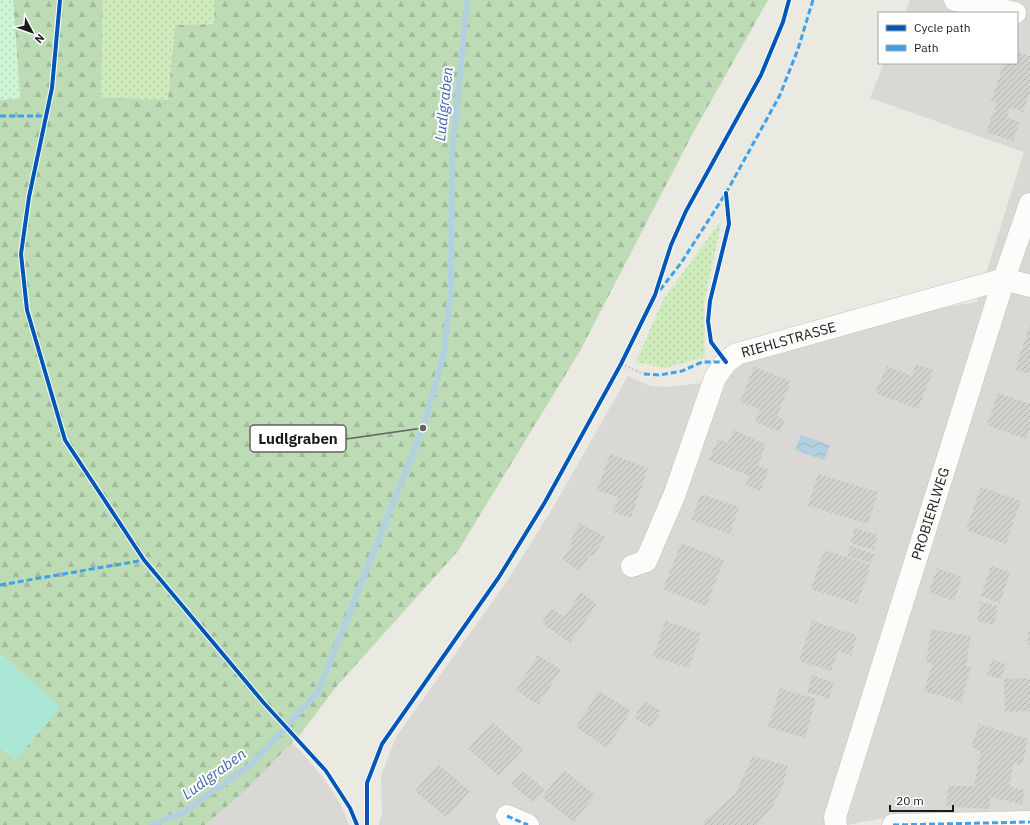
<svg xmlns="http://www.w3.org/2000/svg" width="1030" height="825" font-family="'IBM Plex Sans',sans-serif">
	<defs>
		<pattern id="grass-dots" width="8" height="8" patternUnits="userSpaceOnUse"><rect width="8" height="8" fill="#cfecbd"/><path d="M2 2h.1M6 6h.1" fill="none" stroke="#b1caa2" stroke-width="1.8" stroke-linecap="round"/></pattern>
		<pattern id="forest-firs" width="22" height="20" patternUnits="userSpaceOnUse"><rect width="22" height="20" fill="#bddcb5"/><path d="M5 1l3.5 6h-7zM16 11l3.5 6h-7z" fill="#a2bc9b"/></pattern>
		<pattern id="park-dots" width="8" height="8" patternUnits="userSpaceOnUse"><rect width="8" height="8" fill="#cdf5d4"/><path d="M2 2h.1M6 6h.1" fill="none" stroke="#afd1b5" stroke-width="1.8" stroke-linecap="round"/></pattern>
		<pattern id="water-waves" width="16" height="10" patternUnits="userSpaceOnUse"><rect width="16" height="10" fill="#b3d0e1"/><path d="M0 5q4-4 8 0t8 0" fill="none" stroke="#99b2c0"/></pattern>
		<pattern id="building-hatch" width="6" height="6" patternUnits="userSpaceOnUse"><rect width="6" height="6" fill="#d3d1cb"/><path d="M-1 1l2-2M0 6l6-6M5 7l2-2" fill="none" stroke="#b5b3ae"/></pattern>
	</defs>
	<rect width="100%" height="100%" fill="#eae9e2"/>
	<!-- residential -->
	<g fill="#d9d8d4">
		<polygon points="910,0 1030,0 1030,814 894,816 847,825 379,825 382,813 381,776 396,737 507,581 554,506 628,376 651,386 668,387 702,383 750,340 977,302 1024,152 870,98 884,63 1017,63 1017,13 905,13"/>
		<polygon points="292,742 323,777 342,807 349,825 205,825 246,790"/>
	</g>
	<!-- grass -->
	<g fill="url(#grass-dots)">
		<polygon points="103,0 214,0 216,24 175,25 168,100 101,97"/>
		<polygon points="722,219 704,304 705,357 665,368 636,362 663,300"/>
	</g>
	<!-- forest -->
	<polygon fill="url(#forest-firs)" points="13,0 103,0 101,97 168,100 175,25 215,24 214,0 768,0 693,133 580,351 458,551 336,687 302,732 246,790 205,825 0,825 0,747 15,760 60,707 0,654 0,100 20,98"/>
	<!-- park -->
	<polygon fill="url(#park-dots)" points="0,0 13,0 20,98 0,100"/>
	<!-- pitch -->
	<polygon fill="#aae7d6" points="0,654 61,707 15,760 0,747"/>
	<!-- water -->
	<polygon fill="url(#water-waves)" points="801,435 830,445 824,460 795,450"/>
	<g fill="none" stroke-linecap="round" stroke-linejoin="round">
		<!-- stream -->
		<polyline stroke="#b3d0e1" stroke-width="6" points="151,825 182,813 252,764 318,692 423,428 444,353 451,289 452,155 467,0"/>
	</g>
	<!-- building -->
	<g fill="url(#building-hatch)">
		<polygon points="1017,52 1030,56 1030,92 1023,112 1010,107 1007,118 1020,122 1013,141 986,132 997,103 991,101 1004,63 1017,63"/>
		<polygon points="1030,325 1030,374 1015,370"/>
		<polygon points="916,364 933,370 918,409 875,393 887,366 912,376"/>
		<polygon points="754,367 791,381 777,416 785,420 780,432 755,422 760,409 740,402"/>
		<polygon points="998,393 1030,404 1030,428 1026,439 987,425"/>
		<polygon points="733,430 766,444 758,465 769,470 760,491 745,485 749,476 709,460 718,439 728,443"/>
		<polygon points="610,454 648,468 631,518 613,512 618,497 597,490"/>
		<polygon points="818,474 878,492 868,524 808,506"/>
		<polygon points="981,487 1021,501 1006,544 966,530"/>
		<polygon points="701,494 739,507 730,534 691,520"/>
		<polygon points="580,523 605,537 594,556 590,555 579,571 562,559 572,545 569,543"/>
		<polygon points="855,528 878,535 874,550 850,543"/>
		<polygon points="681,543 724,560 706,606 663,589"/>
		<polygon points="850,546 874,554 871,563 847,556"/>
		<polygon points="824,550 871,565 857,604 811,589"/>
		<polygon points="991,566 1010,572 1000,603 981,596"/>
		<polygon points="937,568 962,577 954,601 929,592"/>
		<polygon points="581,592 597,604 570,643 542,623 552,608 564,617"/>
		<polygon points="981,602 998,606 994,625 977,621"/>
		<polygon points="665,621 701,633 689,668 653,657"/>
		<polygon points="812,621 857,635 851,656 838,651 831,671 799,661"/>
		<polygon points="931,629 971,636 966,666 971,667 961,702 924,691 932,664 926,662"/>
		<polygon points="1029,631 1030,632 1030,645 1027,644"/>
		<polygon points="538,655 561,670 538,705 516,690"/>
		<polygon points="992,659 1006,664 1001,679 987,675"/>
		<polygon points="812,675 834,683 829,699 807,692"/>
		<polygon points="1030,678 1030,711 1005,712 1004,679"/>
		<polygon points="780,688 816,699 805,738 768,727"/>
		<polygon points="599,691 631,711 607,748 576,727"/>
		<polygon points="644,701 661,711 652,728 634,718"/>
		<polygon points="492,722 523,749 499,776 468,749"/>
		<polygon points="979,724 1028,739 1022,766 1013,763 1009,787 1025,790 1022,804 990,797 989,809 946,806 948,786 974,786 981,751 971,747"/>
		<polygon points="753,756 788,766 782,788 772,807 757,825 704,825 703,822 735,794"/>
		<polygon points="438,764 470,791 447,818 415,791"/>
		<polygon points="564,770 595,795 574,822 542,797"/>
		<polygon points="523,771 545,790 534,803 511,784"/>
	</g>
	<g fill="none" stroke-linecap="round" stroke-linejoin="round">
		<!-- minor casing -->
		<g stroke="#c2c2bf" stroke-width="23">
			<g id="minor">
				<polyline points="955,0 1015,13"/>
				<polyline points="1004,279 1030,286"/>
				<path id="s1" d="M632,566L646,561L674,496L715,378L726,362L737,354L1004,279"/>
				<polyline points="507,816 528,825"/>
				<path id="s2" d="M836,825L835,817L1004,279L1030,204"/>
				<polyline points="893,825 1030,822"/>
			</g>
		</g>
		<!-- path -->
		<polyline stroke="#d6c9c4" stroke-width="2.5" stroke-dasharray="2 2" stroke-linecap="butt" points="621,364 644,374"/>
		<!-- minor -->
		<use href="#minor" stroke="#fcfcfb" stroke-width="22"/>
		<!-- quiet -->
		<g stroke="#3da2ea" stroke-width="3" stroke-dasharray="6 3" stroke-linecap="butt">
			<polyline points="0,116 46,116"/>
			<polyline points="660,290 681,263 726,193 780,95 798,49 813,0"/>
			<polyline points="644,374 660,375 682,371 702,362 726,362"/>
			<polyline points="0,585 144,560"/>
			<polyline points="507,816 528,825"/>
			<polyline points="893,825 1030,822"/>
		</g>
		<!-- cycleway casing -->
		<g stroke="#fff" stroke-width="6">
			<g id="cycleway">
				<polyline points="60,0 52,88 29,197 21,254 27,310 65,440 144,560 263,702 326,771 350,808 357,825"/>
				<polyline points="726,362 711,342 708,321 710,301 729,224 726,193"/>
				<polyline points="367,825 367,783 382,744 499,577 545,502 621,364 655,295 671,245 686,211 761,75 783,22 789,0"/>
			</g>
		</g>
		<!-- cycleway -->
		<use href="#cycleway" stroke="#0057b8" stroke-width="4"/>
	</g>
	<g text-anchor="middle" stroke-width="4" stroke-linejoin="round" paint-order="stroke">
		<!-- street labels -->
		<g font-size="14" fill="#1b1b1b" stroke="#fff">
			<text dy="5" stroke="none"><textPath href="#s1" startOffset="297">RIEHLSTRASSE</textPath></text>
			<text dy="5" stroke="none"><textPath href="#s2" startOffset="326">PROBIERLWEG</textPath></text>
		</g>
		<!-- water labels -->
		<g font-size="15" font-style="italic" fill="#4066b3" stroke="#fff">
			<text transform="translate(444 104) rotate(-84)" y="5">Ludlgraben</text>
			<text transform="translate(214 774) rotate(-36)" y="5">Ludlgraben</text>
		</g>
	</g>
	<!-- callouts -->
	<path fill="none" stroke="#636361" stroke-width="1.5" d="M423 428L346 439"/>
	<circle fill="#636361" stroke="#fff" stroke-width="1.5" cx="423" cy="428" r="4"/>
	<rect fill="#fff" stroke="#636361" stroke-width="1.5" x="250" y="425" width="96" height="27" rx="4"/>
	<g font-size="15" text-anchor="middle" font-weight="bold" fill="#1b1b1b">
		<text x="298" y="444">Ludlgraben</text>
	</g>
	<!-- legend -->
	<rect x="878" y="12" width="140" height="52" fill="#ffffff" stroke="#a4a4a4"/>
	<rect x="886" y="25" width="20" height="6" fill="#0057b8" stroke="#a4a4a4"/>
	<text x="914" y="32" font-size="12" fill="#1b1b1b">Cycle path</text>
	<rect x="886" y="45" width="20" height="6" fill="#3da2ea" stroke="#a4a4a4"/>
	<text x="914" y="52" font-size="12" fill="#1b1b1b">Path</text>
	<!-- north arrow -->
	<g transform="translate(32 32) rotate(131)" stroke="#ffffff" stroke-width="3" paint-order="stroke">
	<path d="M0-3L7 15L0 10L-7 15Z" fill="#1b1b1b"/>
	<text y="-6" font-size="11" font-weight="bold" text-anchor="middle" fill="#1b1b1b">N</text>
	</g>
	<!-- scale -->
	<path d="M890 805v6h63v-6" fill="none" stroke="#1b1b1b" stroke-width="2"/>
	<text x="896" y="805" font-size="12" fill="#1b1b1b" stroke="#ffffff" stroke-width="3" paint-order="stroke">20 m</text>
</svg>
